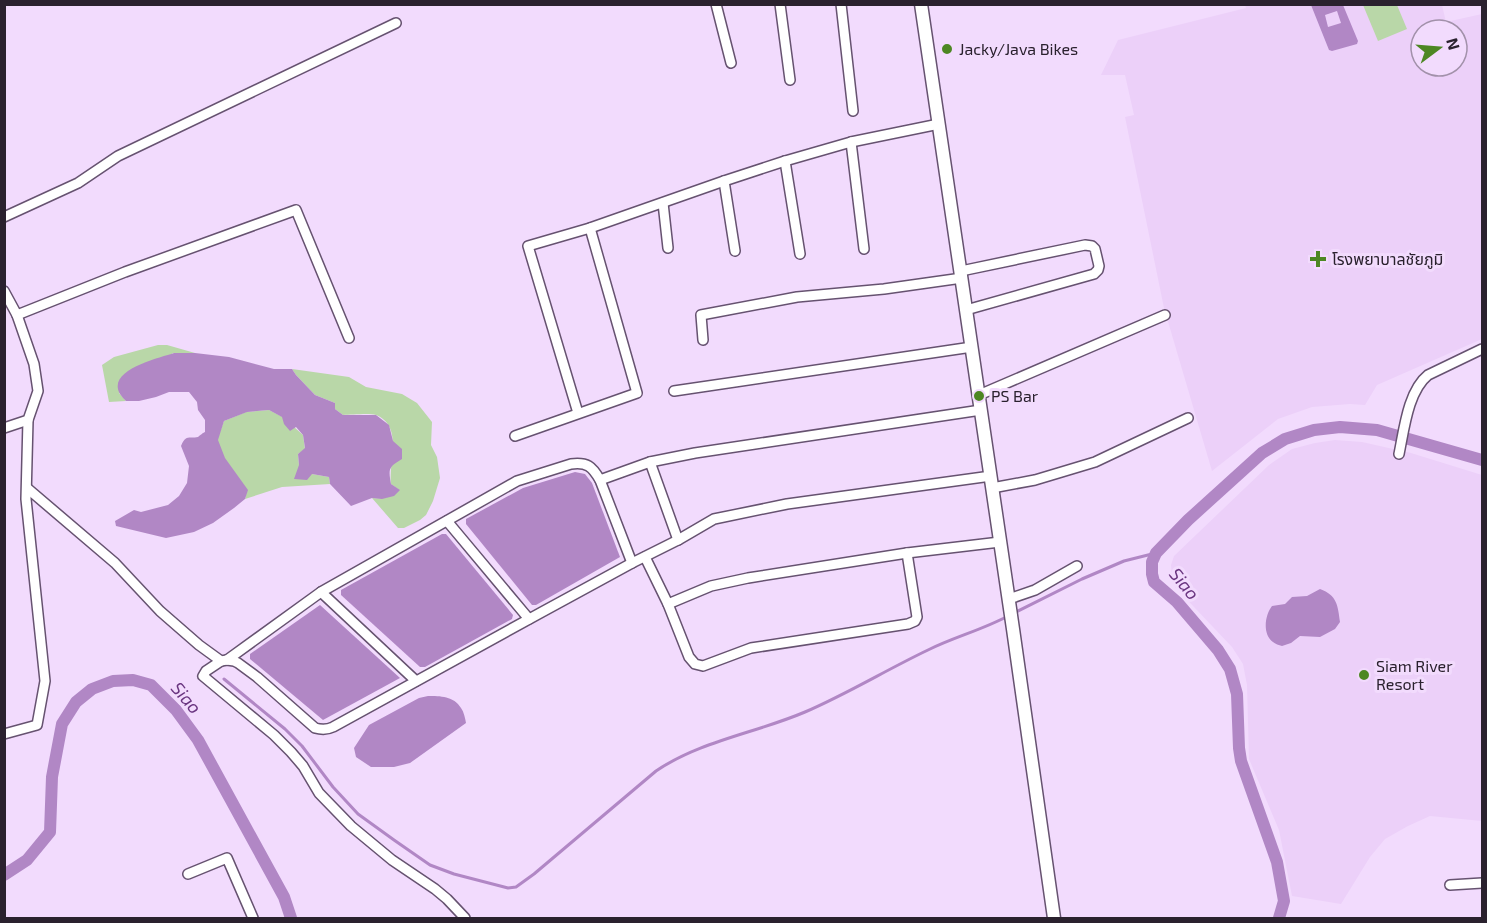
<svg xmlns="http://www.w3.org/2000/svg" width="1487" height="923" font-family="'Exo 2','Noto Sans Thai',sans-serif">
	<rect width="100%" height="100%" fill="#f2dbfd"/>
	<!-- built -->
	<g fill="#ecd0f9" fill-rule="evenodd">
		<path d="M1245,5H1442L1446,22L1482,14V339L1377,385L1365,405L1350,404L1312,407L1278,419L1212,471L1164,308L1125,117L1134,115L1125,75H1101L1118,40L1246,8ZM1421,30H1457V66H1421Z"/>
		<polygon points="1335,440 1362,442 1411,453 1482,475 1482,821 1430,816 1408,826 1385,839 1370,857 1341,904 1292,896 1279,830 1249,759 1247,685 1243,664 1232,647 1175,587 1172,578 1171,565 1174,556 1269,465 1292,449 1315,443"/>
	</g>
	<!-- green -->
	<g fill="#b9d7a8">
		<polygon points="1363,5 1397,5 1407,29 1378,41"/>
		<polygon points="158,345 167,345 195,353 173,353 119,393 126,401 109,402 102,365 114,357"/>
		<path d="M292,369L349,377L366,387L402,394L417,403L432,422L431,445L437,457L440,478L433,501L426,515L420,520L404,528H398L372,498C383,499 391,498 399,490L391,484C388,463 404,426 376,415C369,413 351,415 343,415L335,409V403L315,395L296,375Z"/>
		<polygon points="269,410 283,417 303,435 305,449 298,454 299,465 312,474 329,477 330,484 282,487 245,499 247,490 224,458 217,440 224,421 246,412"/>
	</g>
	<!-- water -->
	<g fill="#b187c5" fill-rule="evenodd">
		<path d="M1311,5H1343L1358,41L1357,44L1332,51L1329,50ZM1337,11L1341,23L1328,27L1325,15Z"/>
		<path d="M174,353H195L229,357L274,369H292L296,375L315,395L335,403V409L343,415H376L389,425L393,441L402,449V459C389,467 388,468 391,484L400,490L394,496L382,499L372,498L351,506L330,484L329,477L312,474L307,480L294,479L299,465L298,454L305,448L303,435L296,427L290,431L284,424L282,417L269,410L247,412L224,421L218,440L225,458L248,490L245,499L234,508L213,523L194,532L166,538L116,526L115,521L134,510L141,512L168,505L179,496L187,483L189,466L181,446C186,434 189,439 198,437C199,436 204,432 205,432V420L198,410L197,402L189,392H169L156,397L139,401H126C124,399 122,397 120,394C106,370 159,358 174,353Z"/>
		<polygon points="575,472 585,474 592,483 620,557 536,605 532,605 466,524 466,519 523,488"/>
		<polygon points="442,534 446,534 513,615 512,619 425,667 420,667 341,595 341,590"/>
		<path d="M1320,589C1337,595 1338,606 1340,622L1335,629L1320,637L1300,636L1291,643L1282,646C1279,645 1275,644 1273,642C1262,634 1265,615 1272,606L1285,604L1292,597L1307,596Z"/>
		<polygon points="320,605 400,678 323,720 250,659 250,654"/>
		<path d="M428,696C440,696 454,696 461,708C464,712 465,718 466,723L410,763L394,767H371L356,757L354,748L369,725L419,698Z"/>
	</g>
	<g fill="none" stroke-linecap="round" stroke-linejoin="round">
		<!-- stream -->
		<g stroke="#b187c5" stroke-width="3">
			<polyline points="1014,613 1082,579 1124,561 1156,553"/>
			<path d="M224,679L285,729L302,746L333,787L358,814L394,840L430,865L454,874L508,888L516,887L534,874L656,771C700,741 756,733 805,712C847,694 886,670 928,650C954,637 982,630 1008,616"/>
		</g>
		<!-- canal -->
		<g stroke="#b187c5" stroke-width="12">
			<polyline points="4,875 27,860 50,832 52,777 62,724 76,702 92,689 113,681 133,680 151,685 176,710 198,740 284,897 291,918"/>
			<polyline points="1279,918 1284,901 1277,862 1241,761 1239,748 1237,694 1230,669 1218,650 1177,602 1154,582 1152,574 1152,562 1156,553 1188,520 1262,453 1285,439 1314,430 1340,427 1377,430 1482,460"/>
		</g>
		<!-- street casing -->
		<g stroke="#665270" stroke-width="12">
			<g id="street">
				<polyline points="716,4 731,63"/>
				<polyline points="780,4 790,80"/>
				<polyline points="841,4 853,111"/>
				<polyline points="851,142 864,249"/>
				<polyline points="785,161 800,254"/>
				<polyline points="724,181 735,251"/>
				<polyline points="663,203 668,248"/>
				<polyline points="4,217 78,183 118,156 396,23"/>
				<polyline points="961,271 1085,245 1092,246 1095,249 1099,266 1098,270 1094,274 966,310"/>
				<polyline points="4,291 17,315 34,364 38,391 28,420 4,428"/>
				<polyline points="17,315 125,272 296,210 349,338"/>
				<polyline points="703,340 701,315 797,297 884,289 962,278"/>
				<polyline points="674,391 972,347"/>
				<polyline points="979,395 1165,315"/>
				<polyline points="578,413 528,246 590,228 724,181 785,161 851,142 939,124"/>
				<polyline points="515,436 637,393 590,228"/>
				<path d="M1399,454C1404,430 1408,391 1428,375L1482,349"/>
				<polyline points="650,462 678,540"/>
				<polyline points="600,480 650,462 695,453 981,410"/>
				<path d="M27,488L115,563L160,611L199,645L221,661L227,660L234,661L238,663L257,677L315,728C322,730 327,730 333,727L542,612L632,563L678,540L714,519L787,504L991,476"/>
				<polyline points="992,488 1035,480 1095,462 1188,418"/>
				<polyline points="447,521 529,619"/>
				<polyline points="645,557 668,604 689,657 695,664 703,666 751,648 908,624 915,621 917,617 907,553"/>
				<polyline points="321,592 416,681"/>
				<polyline points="1009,599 1035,590 1077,566"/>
				<polyline points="668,604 711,586 748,578 907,553 1000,542"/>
				<path d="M227,660L321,592L517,481L571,464C587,462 592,466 600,480L632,563"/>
				<polyline points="221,661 206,671 203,676 274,735 291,752 303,766 319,793 351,826 392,860 435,889 447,899 465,918"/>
				<polyline points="4,734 37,725 45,681 26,499 28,420"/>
				<polyline points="188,874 227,858 253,918"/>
				<polyline points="1450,885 1482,883"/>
			</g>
		</g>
		<!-- secondary casing -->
		<g stroke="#665270" stroke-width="15">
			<polyline id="secondary" points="921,4 1013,629 1054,918"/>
		</g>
		<!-- street -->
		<use href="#street" stroke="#fff" stroke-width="9"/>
		<!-- secondary -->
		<use href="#secondary" stroke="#fff" stroke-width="12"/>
	</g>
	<!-- markers -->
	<g fill="#4d8723" stroke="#f2dbfd" stroke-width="2">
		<circle cx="947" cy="49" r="6"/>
		<path d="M1315 250h6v6h6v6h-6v6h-6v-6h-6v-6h6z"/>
		<circle cx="979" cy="396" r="6"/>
		<circle cx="1364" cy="675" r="6"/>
	</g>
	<g text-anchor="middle" stroke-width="6" stroke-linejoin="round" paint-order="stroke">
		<!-- poi labels -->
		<g font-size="16" fill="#2a212e" stroke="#f2dbfd" text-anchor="start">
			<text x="959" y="55">Jacky/Java Bikes</text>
			<text x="1332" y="265">โรงพยาบาลชัยภูมิ</text>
			<text x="991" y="402">PS Bar</text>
			<text x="1376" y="672">Siam River<tspan x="1376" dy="18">Resort</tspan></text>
		</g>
		<!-- water labels -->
		<g font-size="18" font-style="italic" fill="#6a3580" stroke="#f2dbfd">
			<text transform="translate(1184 584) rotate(50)" y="6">Siao</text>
			<text transform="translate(186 698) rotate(49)" y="6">Siao</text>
		</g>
	</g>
	<!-- border -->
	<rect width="1487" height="923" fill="none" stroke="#2a212e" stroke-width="12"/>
	<!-- north arrow -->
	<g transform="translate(1439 48) rotate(74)"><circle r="28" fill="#f2dbfd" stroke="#a291aa" stroke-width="1.5"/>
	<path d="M0-4.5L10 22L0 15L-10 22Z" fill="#4d8723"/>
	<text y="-9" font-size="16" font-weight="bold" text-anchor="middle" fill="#2a212e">N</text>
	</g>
</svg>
